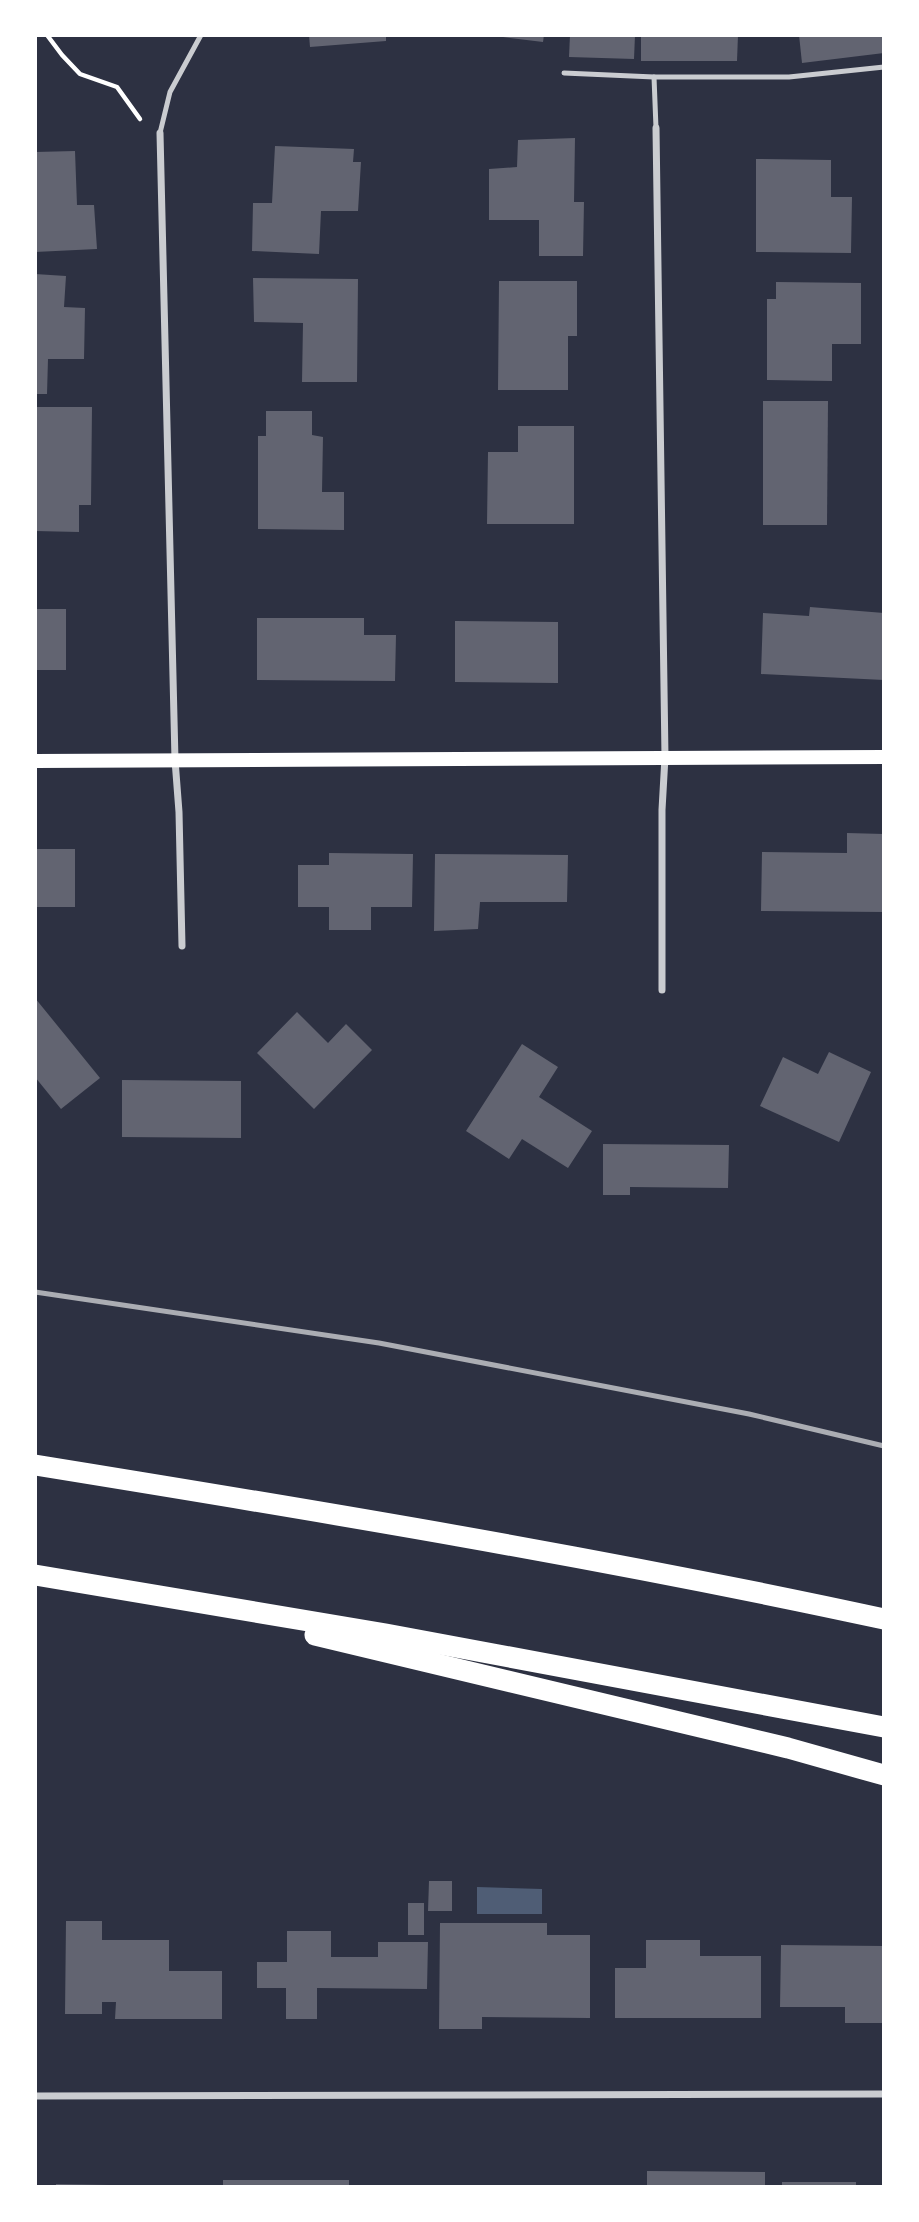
<svg xmlns="http://www.w3.org/2000/svg" width="919" height="2222" font-family="Mulish,sans-serif">
	<rect width="100%" height="100%" fill="#2d3142"/>
	<!-- water -->
	<polygon fill="#4f5d75" points="477,1887 542,1889 542,1914 477,1914"/>
	<!-- building -->
	<g fill="#626471">
		<polygon points="309,35 386,35 386,41 310,47"/>
		<polygon points="503,35 544,35 543,42 503,37"/>
		<polygon points="570,35 635,35 634,59 569,57"/>
		<polygon points="641,35 738,35 737,61 641,61"/>
		<polygon points="799,35 884,35 884,53 802,63"/>
		<polygon points="575,138 574,202 584,202 583,256 539,256 539,220 489,220 489,169 517,167 518,140"/>
		<polygon points="275,146 354,149 353,162 361,162 358,211 321,211 319,254 252,251 253,203 272,203"/>
		<polygon points="75,151 77,205 94,205 97,249 35,252 35,152"/>
		<polygon points="756,159 831,160 831,197 852,197 851,253 756,252"/>
		<polygon points="35,274 66,276 64,307 85,308 84,359 48,359 47,394 35,394"/>
		<polygon points="253,278 358,279 357,382 302,382 303,323 254,322"/>
		<polygon points="499,281 577,281 577,336 568,336 568,390 498,390"/>
		<polygon points="776,282 861,283 861,344 832,344 832,381 767,380 767,299 776,299"/>
		<polygon points="763,401 828,401 827,525 763,525"/>
		<polygon points="35,407 92,407 91,505 79,505 79,532 35,531"/>
		<polygon points="266,411 312,411 312,435 323,437 322,492 344,492 344,530 258,529 258,436 266,436"/>
		<polygon points="518,426 574,426 574,524 487,524 488,452 518,452"/>
		<polygon points="810,607 884,613 884,680 761,674 763,613 809,616"/>
		<rect x="35" y="609" width="31" height="61"/>
		<polygon points="257,618 364,618 364,635 396,635 395,681 257,680"/>
		<polygon points="455,621 558,622 558,683 455,682"/>
		<polygon points="847,833 884,834 884,912 761,911 762,852 847,853"/>
		<rect x="35" y="849" width="40" height="58"/>
		<polygon points="329,853 413,854 412,907 371,907 371,930 329,930 329,907 298,907 298,865 329,865"/>
		<polygon points="435,854 568,855 567,902 480,902 478,929 434,931"/>
		<polygon points="35,998 100,1078 61,1109 35,1077"/>
		<polygon points="297,1012 328,1043 346,1024 372,1050 314,1109 257,1053"/>
		<polygon points="522,1044 558,1067 539,1097 592,1131 568,1168 522,1139 509,1159 466,1131"/>
		<polygon points="829,1052 871,1072 839,1142 760,1106 783,1057 818,1074"/>
		<polygon points="122,1080 241,1081 241,1138 122,1137"/>
		<polygon points="603,1144 729,1145 728,1188 630,1187 630,1195 603,1195"/>
		<polygon points="429,1881 452,1881 452,1911 428,1911"/>
		<rect x="408" y="1903" width="16" height="32"/>
		<polygon points="66,1921 102,1921 102,1940 169,1940 169,1971 222,1971 222,2019 115,2019 116,2002 102,2002 102,2014 65,2014"/>
		<polygon points="440,1923 547,1923 547,1935 590,1935 590,2018 482,2017 482,2029 439,2029"/>
		<polygon points="287,1931 331,1931 331,1957 378,1957 378,1942 428,1942 427,1989 317,1988 317,2019 286,2019 286,1988 257,1988 257,1962 287,1962"/>
		<polygon points="646,1940 700,1940 700,1956 761,1956 761,2018 615,2018 615,1968 646,1968"/>
		<polygon points="781,1945 884,1946 884,2023 845,2023 845,2007 780,2007"/>
		<polygon points="647,2171 765,2172 765,2187 647,2187"/>
		<rect x="223" y="2180" width="126" height="7"/>
		<rect x="782" y="2182" width="74" height="5"/>
		<polygon points="56,2184 110,2185 110,2187 56,2187"/>
	</g>
	<g fill="none" stroke-linecap="round" stroke-linejoin="round">
		<!-- path -->
		<polyline stroke="#fff" stroke-width="4.5" points="47,35 62,55 80,74 117,87 140,119"/>
		<!-- service -->
		<g stroke="#caccd0" stroke-width="5">
			<polyline points="564,73 654,77 789,77 884,67"/>
			<polyline points="654,77 656,128"/>
			<polyline points="160,133 170,92 201,35"/>
		</g>
		<!-- minor -->
		<g stroke="#caccd0" stroke-width="7">
			<polyline points="656,128 665,757 662,810 662,990"/>
			<polyline points="160,133 175,760 179,812 182,946"/>
			<polyline points="35,2096 884,2094"/>
		</g>
		<!-- secondary -->
		<polyline stroke="#fff" stroke-width="14" points="35,761 884,757"/>
		<!-- motorway -->
		<g stroke="#fff" stroke-width="21">
			<path d="M35,1465C319,1511 603,1558 884,1619"/>
			<polyline points="35,1575 386,1634 884,1727"/>
			<polyline points="315,1635 788,1748 884,1775"/>
		</g>
		<!-- rail -->
		<polyline stroke="#abadb3" stroke-width="5" points="35,1292 379,1343 749,1414 884,1446"/>
	</g>
	<!-- border -->
	<rect width="919" height="2222" fill="none" stroke="#ffffff" stroke-width="74"/>
</svg>
